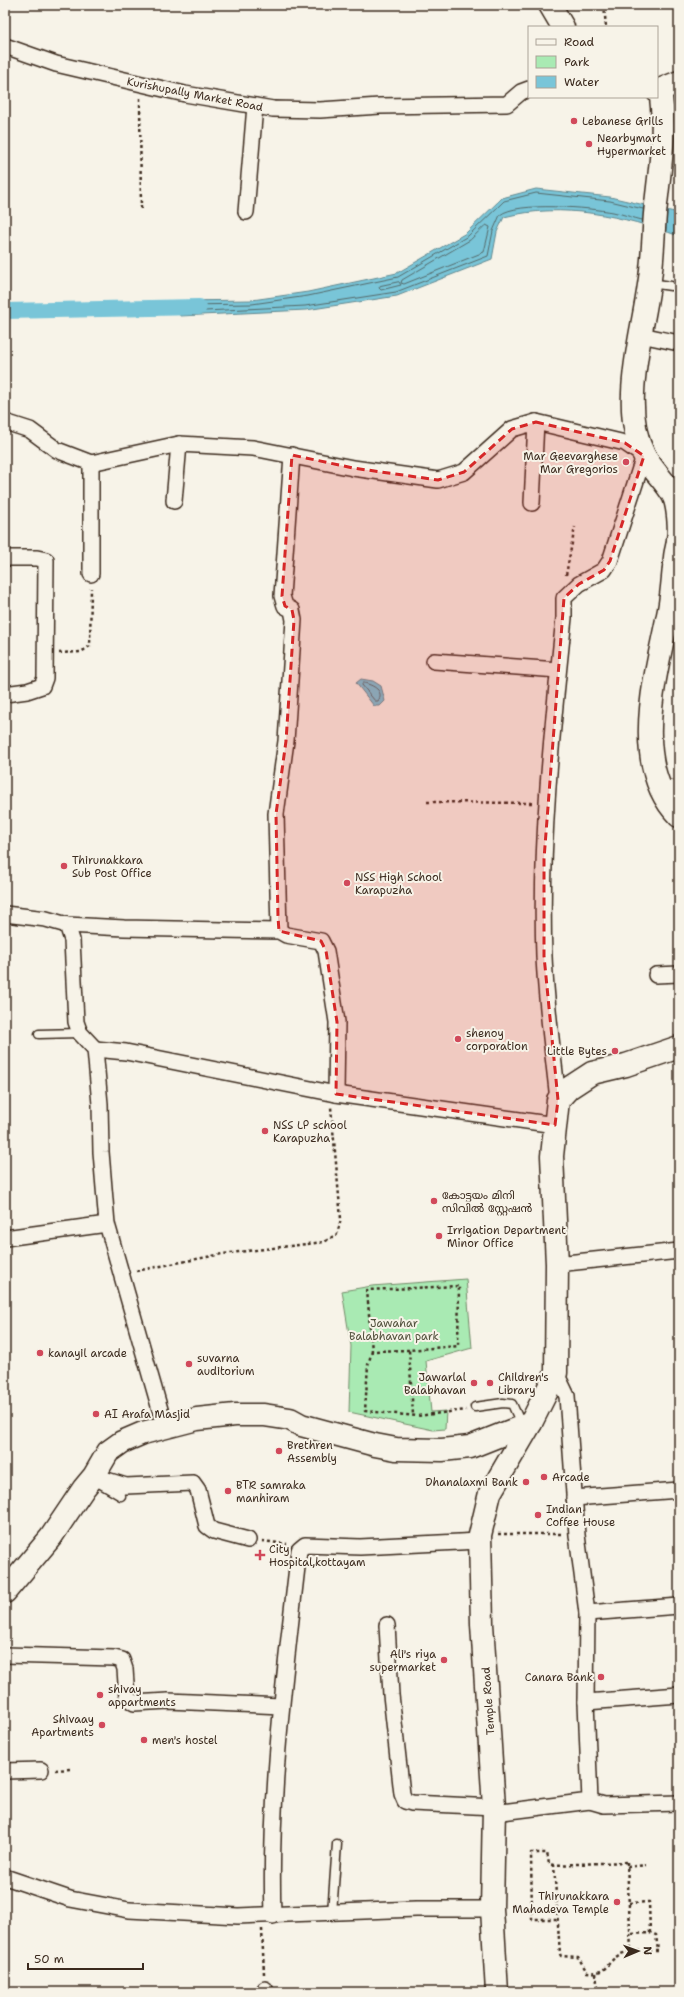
<svg xmlns="http://www.w3.org/2000/svg" width="684" height="1997" font-family="'Shantell Sans','Noto Sans Malayalam',sans-serif">
	<rect width="100%" height="100%" fill="#f7f3e8"/>
	<filter id="ink" filterUnits="userSpaceOnUse"><feTurbulence type="fractalNoise" baseFrequency=".025" numOctaves="2"/><feDisplacementMap in="SourceGraphic" scale="8" xChannelSelector="R" yChannelSelector="G"/><feConvolveMatrix kernelMatrix="1 2 1 2 8 2 1 2 1" color-interpolation-filters="sRGB"/></filter>
	<g filter="url(#ink)">
		<!-- green -->
		<polygon fill="#a9eab3" stroke="#728a68" points="466,1279 472,1348 426,1361 431,1412 446,1411 445,1429 433,1430 349,1412 351,1346 342,1291 372,1286"/>
		<!-- water -->
		<g fill="#79c5d8" stroke="#60878e">
			<path d="M536,189L610,197L679,213V236C623,216 563,202 504,217L497,232L492,259L397,296L306,310L180,316L177,301L252,300L308,292L397,273L466,233L502,198Z"/>
			<polygon points="361,679 373,681 381,686 385,701 380,706 374,706 356,683"/>
		</g>
		<g fill="none" stroke-linecap="round" stroke-linejoin="round">
			<!-- shore -->
			<g stroke="#546868" stroke-width="1">
				<path d="M642,220C633,218 623,214 613,212C591,208 517,201 500,215L493,231L488,256L396,292L305,306L185,312L182,307L184,305L252,304L308,296L398,277L468,236L504,201L536,193L610,201L643,209"/>
				<polygon points="486,225 490,227 484,252 404,284 401,283 402,280 470,240"/>
				<polygon points="399,282 401,285 381,290 379,288 380,286"/>
				<path d="M364,683C373,685 385,691 378,701H375L362,685Z"/>
			</g>
			<!-- canal -->
			<polyline stroke="#79c5d8" stroke-width="16" points="5,311 199,307"/>
			<!-- service casing -->
			<g stroke="#3b2a1e" stroke-width="11">
				<g id="service">
					<polyline points="650,283 671,286"/>
					<polyline points="39,1034 80,1033"/>
					<polyline points="475,1407 503,1403 512,1404 522,1426"/>
					<polyline points="101,1484 121,1496"/>
					<polyline points="332,1913 337,1844"/>
				</g>
			</g>
			<!-- minor casing -->
			<g stroke="#3b2a1e" stroke-width="18">
				<g id="minor">
					<polyline points="5,46 56,64 185,94 273,109 320,110 380,106 507,104 521,92 529,89"/>
					<polyline points="246,212 255,106"/>
					<polyline points="641,335 679,343"/>
					<path d="M5,422L30,430L57,450L91,463L179,444L253,448L353,468L438,480L464,472L512,429L536,422L625,443L644,456L610,561L604,570L579,584L564,598V618C552,730 540,843 544,956C546,1004 553,1052 558,1100"/>
					<polyline points="174,501 179,444"/>
					<polyline points="532,503 536,422"/>
					<polyline points="5,558 37,558 46,560 45,678 42,686 27,691 5,694"/>
					<polyline points="91,574 91,463"/>
					<polyline points="434,661 558,670"/>
					<polyline points="661,788 679,789"/>
					<polyline points="5,914 46,919 67,925 124,928 279,931 286,935 321,941 326,951 337,1022 336,1094"/>
					<polyline points="67,925 72,940 76,1022 80,1033 95,1049 100,1104 101,1152 107,1224 165,1427"/>
					<polyline points="279,931 276,814 286,741 294,620 292,610 285,606 282,596 292,455"/>
					<polyline points="656,975 679,974"/>
					<polyline points="95,1049 126,1052 336,1094 555,1125"/>
					<polyline points="5,1238 107,1224"/>
					<polyline points="557,1264 679,1251"/>
					<polyline points="94,1476 126,1486 193,1483 198,1490 207,1526 214,1531 248,1540"/>
					<polyline points="574,1498 679,1490"/>
					<polyline points="587,1613 679,1606"/>
					<polyline points="387,1625 391,1695 402,1794 405,1801 412,1803 494,1807"/>
					<polyline points="5,1655 114,1658 122,1660 125,1669 127,1698 134,1703 168,1701 281,1706"/>
					<polyline points="586,1702 679,1695"/>
					<polyline points="5,1771 41,1770"/>
					<polyline points="590,1801 604,1805 679,1803"/>
					<polyline points="494,1813 590,1801 586,1702 587,1613 577,1535 567,1396 556,1373"/>
					<polyline points="5,1877 70,1899 129,1910 238,1916 416,1909 492,1909"/>
					<path d="M273,1916C269,1793 285,1672 299,1550L305,1545L360,1547L479,1541"/>
					<polyline points="265,1989 265,1992"/>
				</g>
			</g>
			<!-- secondary casing -->
			<g stroke="#3b2a1e" stroke-width="25">
				<g id="secondary">
					<polyline points="550,5 563,27"/>
					<polyline points="657,91 679,82"/>
					<path d="M660,91C667,131 659,173 655,214C653,238 653,262 649,285C644,321 634,357 633,393C632,414 635,437 644,455C652,470 665,481 673,495C678,504 680,530 678,539C678,546 675,552 675,558C673,575 672,593 669,610C657,672 628,764 679,816"/>
					<polyline points="5,1592 51,1537 84,1488 94,1476 108,1452 122,1442 143,1433 197,1419 235,1415 264,1415 290,1419 301,1425 375,1445 396,1449 442,1450 470,1447 531,1423"/>
					<polyline points="497,1992 492,1909 494,1807 482,1624 480,1535 490,1493 531,1423 556,1373 557,1264 552,1156 558,1100 569,1088 592,1073 626,1065 679,1047"/>
				</g>
			</g>
			<!-- path -->
			<g stroke="#3b2a1e" stroke-width="2.5" stroke-dasharray="3 3" stroke-linecap="butt">
				<polyline points="604,5 606,27"/>
				<polyline points="140,98 141,212"/>
				<polyline points="566,575 575,527"/>
				<polyline points="59,653 81,652 90,646 91,588"/>
				<polyline points="427,802 532,803"/>
				<polyline points="136,1271 222,1254 324,1242 337,1234 341,1219 331,1107"/>
				<polyline points="409,1350 372,1351 367,1290 459,1286 458,1346 409,1350 413,1415"/>
				<polyline points="372,1351 368,1365 365,1411 417,1416 466,1410"/>
				<polyline points="498,1534 563,1534"/>
				<polyline points="262,1541 287,1544"/>
				<polyline points="55,1770 71,1769"/>
				<path d="M627,1862L631,1951C628,1952 622,1953 619,1955C604,1964 609,1974 587,1972L578,1957L561,1956L560,1954L554,1865Z"/>
				<polyline points="554,1865 549,1864 547,1853 531,1853 532,1919 556,1919"/>
				<polyline points="627,1867 646,1865"/>
				<polyline points="629,1903 649,1902 650,1933 630,1934"/>
				<polyline points="262,1929 264,1974"/>
				<polyline points="631,1951 658,1951 656,1935 650,1933"/>
				<polyline points="596,1973 598,1992"/>
			</g>
			<!-- service -->
			<use href="#service" stroke="#f7f3e8" stroke-width="8"/>
			<!-- minor -->
			<use href="#minor" stroke="#f7f3e8" stroke-width="15"/>
			<!-- secondary -->
			<use href="#secondary" stroke="#f7f3e8" stroke-width="22"/>
		</g>
	</g>
	<!-- marked area -->
	<path fill="#d62828" fill-opacity="0.2" stroke="#d62828" stroke-width="3" stroke-dasharray="8 5" stroke-linejoin="round" d="M536,422L625,443L644,456L610,561L604,570L579,584L564,598L544,859V956L558,1100L555,1125L336,1094L337,1022L326,951L321,941L279,931L278,917L276,814L286,741L294,620L292,610L285,606L282,596L292,455L353,468L438,480L464,472L512,429Z"/>
	<!-- markers -->
	<g fill="#d1495b" stroke="#f7f3e8" stroke-width="1.5">
		<circle cx="574" cy="121" r="4"/>
		<circle cx="589" cy="144" r="4"/>
		<circle cx="626" cy="462" r="4"/>
		<circle cx="64" cy="866" r="4"/>
		<circle cx="347" cy="883" r="4"/>
		<circle cx="458" cy="1039" r="4"/>
		<circle cx="615" cy="1051" r="4"/>
		<circle cx="265" cy="1131" r="4"/>
		<circle cx="434" cy="1201" r="4"/>
		<circle cx="439" cy="1236" r="4"/>
		<circle cx="40" cy="1353" r="4"/>
		<circle cx="189" cy="1364" r="4"/>
		<circle cx="474" cy="1383" r="4"/>
		<circle cx="490" cy="1383" r="4"/>
		<circle cx="96" cy="1414" r="4"/>
		<circle cx="279" cy="1451" r="4"/>
		<circle cx="544" cy="1477" r="4"/>
		<circle cx="526" cy="1482" r="4"/>
		<circle cx="228" cy="1491" r="4"/>
		<circle cx="538" cy="1515" r="4"/>
		<path d="M258 1549h4v4h4v4h-4v4h-4v-4h-4v-4h4z"/>
		<circle cx="444" cy="1660" r="4"/>
		<circle cx="601" cy="1677" r="4"/>
		<circle cx="100" cy="1695" r="4"/>
		<circle cx="102" cy="1725" r="4"/>
		<circle cx="144" cy="1740" r="4"/>
		<circle cx="617" cy="1902" r="4"/>
	</g>
	<g text-anchor="middle" stroke-width="4" stroke-linejoin="round" paint-order="stroke">
		<!-- street labels -->
		<g font-size="11" fill="#3b2a1e" stroke="#f7f3e8">
			<text transform="translate(195 94) rotate(11)" y="4">Kurishupally Market Road</text>
			<text transform="translate(488 1701) rotate(-94)" y="4">Temple Road</text>
		</g>
		<!-- poi labels -->
		<g font-size="11" fill="#3b2a1e" stroke="#f7f3e8" text-anchor="start">
			<text x="582" y="125">Lebanese Grills</text>
			<text x="597" y="142">Nearbymart<tspan x="597" dy="13">Hypermarket</tspan></text>
			<text x="618" y="460" text-anchor="end">Mar Geevarghese<tspan x="618" dy="13">Mar Gregorios</tspan></text>
			<text x="72" y="864">Thirunakkara<tspan x="72" dy="13">Sub Post Office</tspan></text>
			<text x="355" y="881">NSS High School<tspan x="355" dy="13">Karapuzha</tspan></text>
			<text x="466" y="1037">shenoy<tspan x="466" dy="13">corporation</tspan></text>
			<text x="607" y="1055" text-anchor="end">Little Bytes</text>
			<text x="273" y="1129">NSS LP school<tspan x="273" dy="13">Karapuzha</tspan></text>
			<text x="442" y="1199">കോട്ടയം മിനി<tspan x="442" dy="13">സിവിൽ സ്റ്റേഷൻ</tspan></text>
			<text x="447" y="1234">Irrigation Department<tspan x="447" dy="13">Minor Office</tspan></text>
			<text x="48" y="1357">kanayil arcade</text>
			<text x="197" y="1362">suvarna<tspan x="197" dy="13">auditorium</tspan></text>
			<text x="466" y="1381" text-anchor="end">Jawarlal<tspan x="466" dy="13">Balabhavan</tspan></text>
			<text x="498" y="1381">Children's<tspan x="498" dy="13">Library</tspan></text>
			<text x="104" y="1418">AI Arafa Masjid</text>
			<text x="287" y="1449">Brethren<tspan x="287" dy="13">Assembly</tspan></text>
			<text x="552" y="1481">Arcade</text>
			<text x="518" y="1486" text-anchor="end">Dhanalaxmi Bank</text>
			<text x="236" y="1489">BTR samraka<tspan x="236" dy="13">manhiram</tspan></text>
			<text x="546" y="1513">Indian<tspan x="546" dy="13">Coffee House</tspan></text>
			<text x="269" y="1553">City<tspan x="269" dy="13">Hospital,kottayam</tspan></text>
			<text x="436" y="1658" text-anchor="end">Ali's riya<tspan x="436" dy="13">supermarket</tspan></text>
			<text x="593" y="1681" text-anchor="end">Canara Bank</text>
			<text x="108" y="1693">shivay<tspan x="108" dy="13">appartments</tspan></text>
			<text x="94" y="1723" text-anchor="end">Shivaay<tspan x="94" dy="13">Apartments</tspan></text>
			<text x="152" y="1744">men's hostel</text>
			<text x="609" y="1900" text-anchor="end">Thirunakkara<tspan x="609" dy="13">Mahadeva Temple</tspan></text>
		</g>
		<!-- park labels -->
		<g font-size="11" fill="#51503c" stroke="#f7f3e8">
			<text x="394" y="1327">Jawahar<tspan x="394" dy="13">Balabhavan park</tspan></text>
		</g>
	</g>
	<!-- margin -->
	<rect width="684" height="1997" fill="none" stroke="#f7f3e8" stroke-width="20"/>
	<rect x="10" y="10" width="664" height="1977" fill="none" stroke="#3b2a1e" stroke-width="1.5" filter="url(#ink)"/>
	<!-- legend -->
	<rect x="528" y="26" width="130" height="72" fill="#f7f3e8" stroke="#aca397"/>
	<rect x="536" y="39" width="20" height="6" fill="#f7f3e8" stroke="#aca397"/>
	<text x="564" y="46" font-size="12" fill="#3b2a1e">Road</text>
	<rect x="536" y="56" width="20" height="12" fill="#a9eab3" stroke="#aca397"/>
	<text x="564" y="66" font-size="12" fill="#3b2a1e">Park</text>
	<rect x="536" y="76" width="20" height="12" fill="#79c5d8" stroke="#aca397"/>
	<text x="564" y="86" font-size="12" fill="#3b2a1e">Water</text>
	<!-- north arrow -->
	<g transform="translate(638 1951) rotate(88)" stroke="#f7f3e8" stroke-width="3" paint-order="stroke">
	<path d="M0-3L7 15L0 10L-7 15Z" fill="#3b2a1e"/>
	<text y="-6" font-size="11" font-weight="bold" text-anchor="middle" fill="#3b2a1e">N</text>
	</g>
	<!-- scale -->
	<path d="M28 1963v6h115v-6" fill="none" stroke="#3b2a1e" stroke-width="2"/>
	<text x="34" y="1963" font-size="12" fill="#3b2a1e" stroke="#f7f3e8" stroke-width="3" paint-order="stroke">50 m</text>
</svg>
